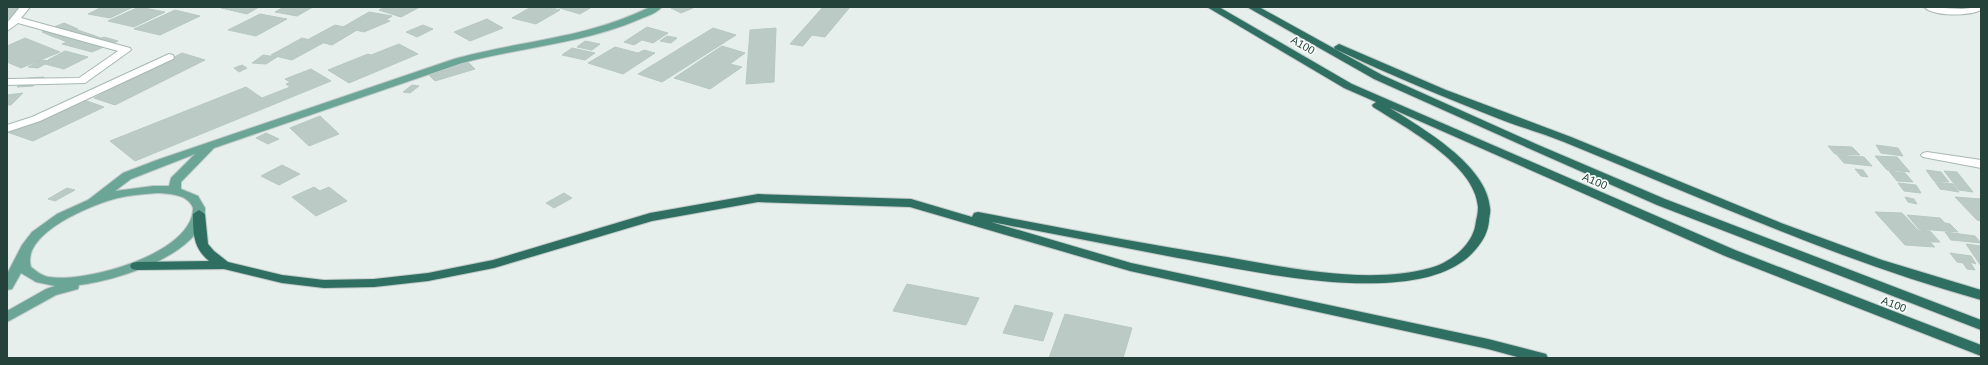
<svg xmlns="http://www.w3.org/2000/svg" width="1988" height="365" font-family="Arial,sans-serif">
	<rect width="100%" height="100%" fill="#e6efeb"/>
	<!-- building -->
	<g fill="#bbcac4" stroke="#b8c9c2">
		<polygon points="7,7 20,7 24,8 14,13 19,14 7,19"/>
		<polygon points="102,7 133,7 110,18 88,14"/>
		<polygon points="139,7 165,12 134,27 108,21"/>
		<polygon points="224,7 259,7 247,14 221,8"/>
		<polygon points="284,7 313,7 297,16 275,12"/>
		<polygon points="385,7 420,7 401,17 379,10"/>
		<polygon points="531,7 548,7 560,10 536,24 512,18"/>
		<polygon points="556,7 592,7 580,14"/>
		<polygon points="674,7 691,7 693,8 681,13 671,8"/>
		<polygon points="823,7 850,7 825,37 812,35 803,46 790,44"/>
		<polygon points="175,10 200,16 160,35 134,29"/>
		<polygon points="369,12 392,16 386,20 390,21 364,32 343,27"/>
		<polygon points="260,14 287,19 256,36 228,30"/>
		<polygon points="487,19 503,28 470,41 454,32"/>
		<polygon points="64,23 78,29 56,38 42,32"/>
		<polygon points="335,25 357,30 332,45 309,39"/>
		<polygon points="423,25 433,29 417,37 406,32"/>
		<polygon points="647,27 668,33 653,43 642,40 634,45 624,42"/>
		<polygon points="713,28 736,35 662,82 638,74"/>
		<polygon points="776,28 774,82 746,84 750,30"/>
		<polygon points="78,30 101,38 104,37 118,41 92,52 62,44 67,42 57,38"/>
		<polygon points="667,36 677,38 671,43 660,41"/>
		<polygon points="25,38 60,52 21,68 7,62 7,46"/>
		<polygon points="302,38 323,43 292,60 271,55"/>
		<polygon points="585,41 600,44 592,50 577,47"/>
		<polygon points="399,44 418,54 349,83 328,70 368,54 371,55"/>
		<polygon points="722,46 745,53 730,64 742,67 710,89 674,78"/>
		<polygon points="615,47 638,53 644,50 655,53 623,74 588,63"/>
		<polygon points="572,48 595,53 585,60 562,55"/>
		<polygon points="65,51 88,57 64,69 45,64 53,61 48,60"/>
		<polygon points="182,53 205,60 115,105 94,98"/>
		<polygon points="263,55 277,57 266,64 252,63"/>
		<polygon points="41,60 50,61 38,68 28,67"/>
		<polygon points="466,60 475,69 435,81 427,73"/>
		<polygon points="242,65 247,68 239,72 234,68"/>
		<polygon points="311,69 331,81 135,161 110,141 246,87 262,98 290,87 286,84 290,82 285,79"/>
		<polygon points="44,77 33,86 17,87 28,78"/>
		<polygon points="412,85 419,86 410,93 403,92"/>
		<polygon points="23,93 11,105 7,105 7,95"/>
		<polygon points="84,100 104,107 33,141 7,132 42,115 48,117"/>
		<polygon points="320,116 339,134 309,146 290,128"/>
		<polygon points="266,133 279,139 268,144 256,138"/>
		<polygon points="1876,145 1898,148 1903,156 1881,153"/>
		<polygon points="1828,146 1852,147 1860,155 1835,154"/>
		<polygon points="1837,155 1864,157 1872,166 1844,163"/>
		<polygon points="1875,156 1897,157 1910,172 1887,170"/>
		<polygon points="282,165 300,174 279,185 261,176"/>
		<polygon points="1855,169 1863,170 1868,177 1861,176"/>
		<polygon points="1926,170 1941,172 1949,182 1934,181"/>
		<polygon points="1889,171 1905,173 1913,182 1897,181"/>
		<polygon points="1944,171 1957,172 1973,192 1959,190"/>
		<polygon points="1935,182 1953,184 1959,192 1940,189"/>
		<polygon points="1898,183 1916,185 1921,193 1904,191"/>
		<polygon points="314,187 320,191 329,187 347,201 316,216 292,197"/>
		<polygon points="67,188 75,190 55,201 48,199"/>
		<polygon points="564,193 572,198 554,208 546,203"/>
		<polygon points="1905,197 1914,199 1917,204 1908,202"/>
		<polygon points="1955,197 1981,199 1981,221 1977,220"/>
		<polygon points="1875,212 1902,213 1918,230 1930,231 1940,242 1930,242 1935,247 1905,245"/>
		<polygon points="1907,215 1940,218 1945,223 1950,224 1958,232 1919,229"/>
		<polygon points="1945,232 1975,236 1981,243 1951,240"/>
		<polygon points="1966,244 1981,246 1981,266"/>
		<polygon points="1950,253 1971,256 1976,264 1970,262 1975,270 1967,269 1963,263 1957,262"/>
		<polygon points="907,284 979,298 966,325 893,311"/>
		<polygon points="1015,305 1053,313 1043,341 1003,333"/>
		<polygon points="1065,314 1132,328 1123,358 1049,358"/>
	</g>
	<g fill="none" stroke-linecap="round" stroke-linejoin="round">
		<!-- street casing -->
		<g stroke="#a8b8b2" stroke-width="2">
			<g id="street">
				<polygon points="20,7 30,7 21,18 130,48 131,50 85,83 7,85 7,79 79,78 118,51 18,23 7,31 7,23"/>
				<path d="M1924,7L1962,9L1981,7V10C1969,16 1934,17 1924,7Z"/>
				<polygon points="169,54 173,55 174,57 173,59 40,121 7,132 7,125 32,117"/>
				<polygon points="1927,152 1981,160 1981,168 1923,157 1921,155 1923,153"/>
			</g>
		</g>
		<!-- primary casing -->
		<g stroke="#c2cac8" stroke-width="2">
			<path id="primary" d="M650,7H662C657,13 647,16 640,19C583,44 521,47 462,63L214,148L181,182V189L198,196L205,208C206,254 115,281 79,285L78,289L56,295L7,322V311L46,289L55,286L36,282L21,273L12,289L7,290V274L22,245L32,232L57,214L88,200L123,173L157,160L454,59C522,40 585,39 650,7ZM195,154L171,178L169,186H153L115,191L131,179ZM158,193C170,194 188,194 193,208C193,254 85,283 49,277C42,276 36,271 31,267C21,233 93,204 118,198C131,195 145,194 158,193Z"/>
		</g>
		<!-- highway casing -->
		<g stroke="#c2cac8" stroke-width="2">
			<g id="highway">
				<path d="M1207,7H1219L1352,84L1735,250L1981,345V356L1725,256L1390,108C1422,128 1487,165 1490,208C1491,212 1489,217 1489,221C1488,232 1483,241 1476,249C1425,313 1249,270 1178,258C1116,246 1053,234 991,222L1131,263L1488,339L1546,354L1548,358H1521L1488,349L1130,271L910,207L758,202L652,221L494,268L428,281L374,287L324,288L282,283L224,269L137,270L132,269L130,266L132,263L137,262L209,261C193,248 193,233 193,214L199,210L205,214L208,244L214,251L228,262L282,275L324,280L374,279L428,273L493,260L650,213L758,194L911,199L972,217L974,213L978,212C1061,228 1144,244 1227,257C1288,268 1370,285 1430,268C1452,262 1474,244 1476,221C1477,217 1478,212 1478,207C1475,164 1406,128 1373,107L1372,105L1376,102L1344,88Z"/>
				<polygon points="1247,7 1259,7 1382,75 1536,144 1665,199 1981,320 1981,330 1657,205 1528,148 1374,79"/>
				<path d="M1339,44L1446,90L1571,137L1781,223L1882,260L1981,290V300C1837,260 1702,198 1564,142C1544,134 1523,128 1502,120C1446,98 1390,75 1335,49L1334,47Z"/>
			</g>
		</g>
		<!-- street -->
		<use href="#street" fill="#fff" fill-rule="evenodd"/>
		<!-- primary -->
		<use href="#primary" fill="#6aa596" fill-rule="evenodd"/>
		<!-- highway -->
		<use href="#highway" fill="#2f6f62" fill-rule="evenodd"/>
	</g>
	<g text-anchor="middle" stroke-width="3.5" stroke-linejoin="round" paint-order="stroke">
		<!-- street labels -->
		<g font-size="11" fill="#24423a" stroke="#f7fbf9">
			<text transform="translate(1303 45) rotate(30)" y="4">A100</text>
			<text transform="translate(1595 181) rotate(23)" y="4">A100</text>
			<text transform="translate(1894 304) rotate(21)" y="4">A100</text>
		</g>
	</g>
	<!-- border -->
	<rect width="1988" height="365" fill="none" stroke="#24423a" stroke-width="16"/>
</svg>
